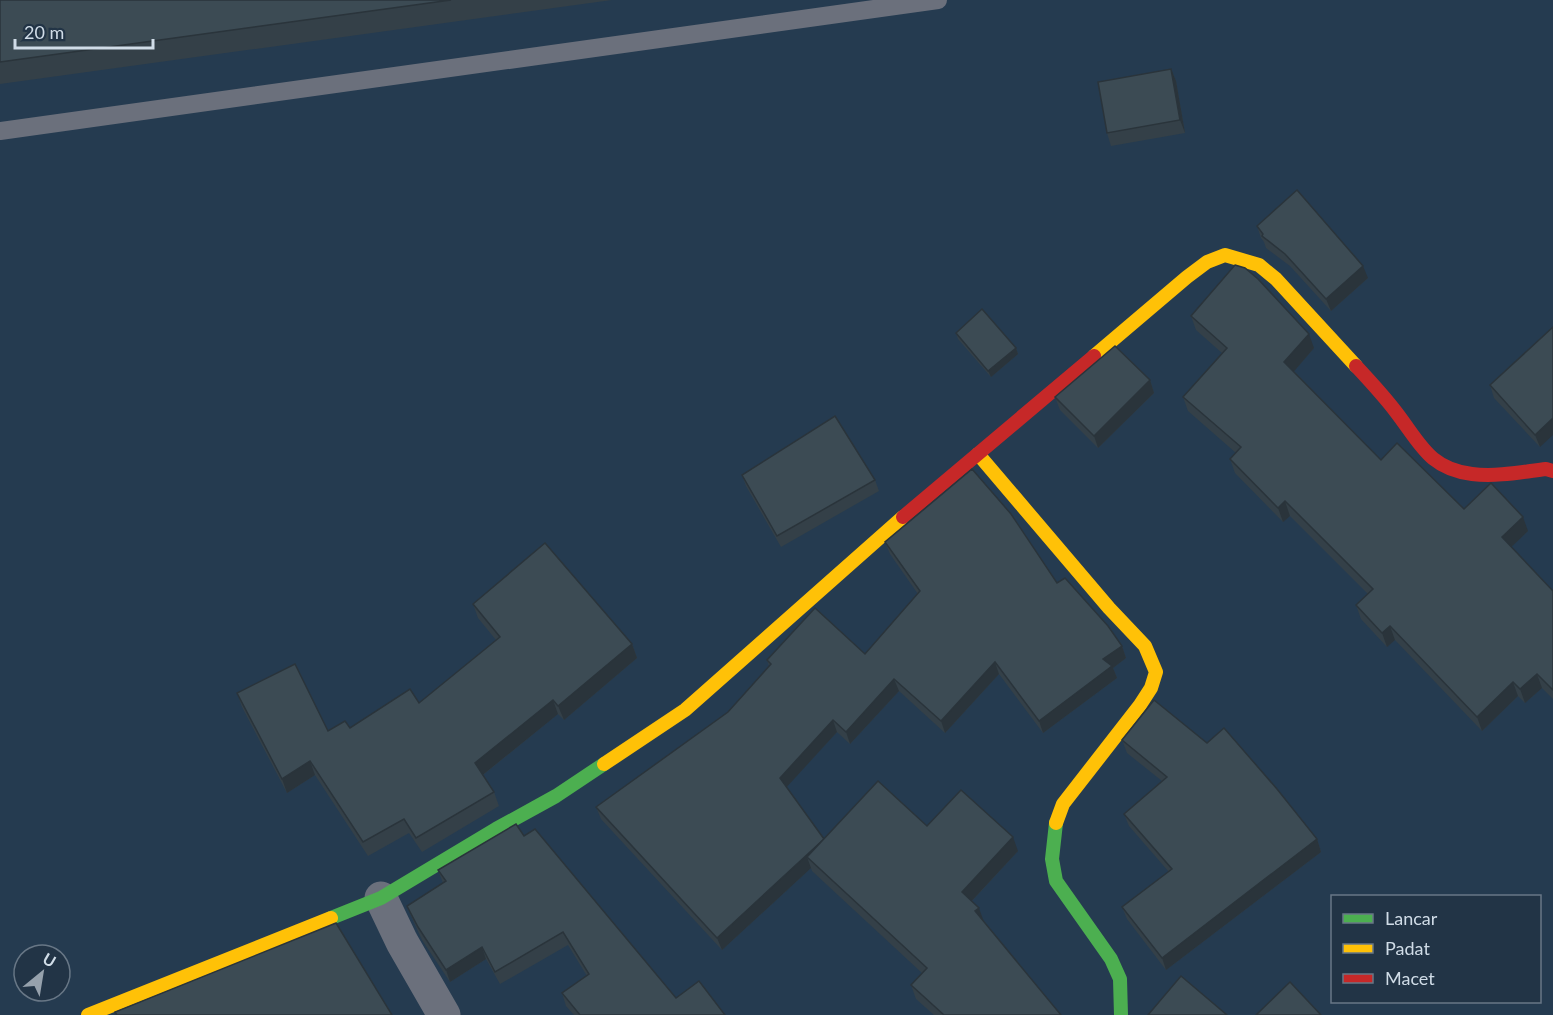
<svg xmlns="http://www.w3.org/2000/svg" width="1553" height="1015" font-family="Lato,sans-serif">
	<rect width="100%" height="100%" fill="#2a343e"/>
	<!-- built -->
	<path fill="#253b50" fill-rule="evenodd" d="M0,0H1553V1015H0ZM1332,896H1540V1002H1332ZM24,955H60V991H24Z"/>
	<g fill="none" stroke-linecap="round" stroke-linejoin="round">
		<!-- lane -->
		<polyline stroke="#6b707c" stroke-width="18" points="0,131 938,0"/>
		<!-- street -->
		<polyline stroke="#6b707c" stroke-width="33" points="381,898 402,942 444,1015"/>
		<!-- fast -->
		<g stroke="#4caf50" stroke-width="14">
			<polyline points="1056,823 1052,859 1056,881 1111,959 1120,979 1121,1015"/>
			<polyline points="331,918 381,898 496,829 556,796 604,764"/>
		</g>
		<!-- slow -->
		<g stroke="#ffc107" stroke-width="14">
			<polyline points="1094,356 1187,277 1207,262 1225,255 1259,265 1276,279 1356,366"/>
			<polyline points="978,454 1109,608 1145,646 1156,672 1151,688 1140,705 1063,804 1056,823"/>
			<polyline points="604,764 685,710 903,517"/>
			<polyline points="88,1015 331,918"/>
		</g>
		<!-- jam -->
		<g stroke="#c62828" stroke-width="14">
			<path d="M1356,366C1370,381 1384,396 1396,412C1420,443 1429,469 1472,474C1496,477 1522,472 1546,469L1553,471"/>
			<polyline points="903,517 1094,356"/>
		</g>
	</g>
	<!-- wall -->
	<g fill="#344048">
		<polygon points="0,0 612,0 0,84"/>
		<polygon points="1171,69 1176,81 1185,133 1111,146 1107,133"/>
		<polygon points="1257,226 1368,278 1331,311 1290,266 1266,248 1264,242 1261,238"/>
		<polygon points="1191,316 1314,348 1294,371 1381,460 1464,509 1528,531 1511,547 1553,591 1553,699 1542,688 1525,703 1518,696 1482,731 1395,640 1387,647 1361,619 1356,605 1368,594 1290,516 1283,522 1235,473 1230,459 1236,453 1188,411 1183,397 1222,353 1196,330"/>
		<polygon points="1553,327 1540,447 1494,398 1490,385"/>
		<polygon points="956,333 1016,348 1018,354 991,377 958,339"/>
		<polygon points="1150,380 1154,393 1098,448 1060,410 1055,397"/>
		<polygon points="742,475 875,480 879,491 781,547 746,486"/>
		<polygon points="885,542 1057,583 1122,646 1126,658 1113,668 1117,678 1043,733 999,674 945,733 899,691 850,744 837,732 786,787 824,839 927,826 1018,851 972,901 984,921 1061,1015 934,1015 916,999 911,985 922,973 812,871 811,868 722,950 601,819 596,807 728,712 769,666 767,660 865,654 918,594 890,554"/>
		<polygon points="473,604 632,644 637,658 564,720 558,714 483,775 494,792 499,806 422,852 409,833 368,856 315,775 287,793 242,707 237,693 328,731 350,728 419,703 496,640 478,618"/>
		<polygon points="1122,740 1317,839 1321,852 1166,970 1127,919 1122,907 1169,872 1129,826 1124,814 1162,781 1127,753"/>
		<polygon points="524,836 676,998 725,1015 574,1015 566,1006 562,993 587,976 568,945 500,984 486,959 450,982 422,940 412,918 407,906 443,883 438,870"/>
	</g>
	<!-- shaded-wall -->
	<g fill="#2a343b">
		<polygon points="1171,69 1176,81 1185,133 1180,120"/>
		<polygon points="1363,266 1368,278 1331,311 1326,299"/>
		<polygon points="1309,334 1314,348 1290,376 1284,362"/>
		<polygon points="1016,348 1018,354 991,377 988,371"/>
		<polygon points="1150,380 1154,393 1098,448 1094,436"/>
		<polygon points="1553,418 1553,435 1540,447 1535,435"/>
		<polygon points="1285,501 1290,516 1283,522 1278,508"/>
		<polygon points="1523,517 1528,531 1507,551 1502,537"/>
		<polygon points="1390,626 1395,640 1387,647 1382,633"/>
		<polygon points="632,644 637,658 564,720 558,706"/>
		<polygon points="1122,646 1126,658 1113,668 1117,678 1043,733 1039,721 1103,659"/>
		<polygon points="995,662 999,674 945,733 941,721"/>
		<polygon points="1537,674 1542,688 1525,703 1520,689"/>
		<polygon points="894,679 899,691 850,744 846,732"/>
		<polygon points="1513,682 1518,696 1482,731 1477,717"/>
		<polygon points="553,700 558,714 480,777 475,763"/>
		<polygon points="833,720 837,732 784,790 780,778"/>
		<polygon points="310,761 315,775 287,793 282,779"/>
		<polygon points="1013,837 1018,851 967,906 962,892"/>
		<polygon points="824,839 807,857 811,868 722,950 717,938"/>
		<polygon points="1317,839 1321,852 1166,970 1162,958"/>
		<polygon points="979,908 984,922 975,911"/>
		<polygon points="482,947 486,959 450,982 446,970"/>
	</g>
	<!-- building -->
	<g fill="#3c4b54" stroke="#2a343b" stroke-width="1.5">
		<polygon points="0,0 451,0 0,62"/>
		<polygon points="1171,69 1180,120 1107,133 1098,82"/>
		<polygon points="1297,190 1363,266 1326,299 1285,254 1262,236 1263,234 1257,226"/>
		<polygon points="1235,265 1245,268 1258,279 1309,334 1284,362 1381,460 1397,443 1464,509 1491,483 1523,517 1502,537 1553,591 1553,690 1537,674 1520,689 1513,682 1477,717 1390,626 1382,633 1356,605 1373,589 1285,501 1278,508 1230,459 1241,447 1183,397 1227,348 1191,316"/>
		<polygon points="982,309 1016,348 988,371 956,333"/>
		<polygon points="1553,327 1553,418 1535,435 1490,385"/>
		<polygon points="1115,346 1150,380 1094,436 1055,397"/>
		<polygon points="835,416 875,480 777,536 742,475"/>
		<polygon points="972,469 1011,514 1057,583 1065,578 1108,626 1122,646 1103,659 1112,666 1039,721 995,662 941,721 894,679 846,732 833,720 780,778 824,839 717,938 596,807 728,712 771,664 767,660 815,608 865,654 920,591 885,542"/>
		<polygon points="545,543 632,644 558,706 553,700 475,763 494,792 416,838 404,819 363,842 310,761 282,779 237,693 295,664 328,731 345,721 350,728 410,689 419,703 500,637 473,604"/>
		<polygon points="1154,700 1207,743 1224,728 1277,789 1317,839 1162,958 1122,907 1172,869 1124,814 1167,777 1122,740"/>
		<polygon points="878,781 927,826 961,790 1013,837 962,892 979,908 975,911 1061,1015 944,1015 911,985 927,968 807,857"/>
		<polygon points="516,824 524,836 535,829 676,998 699,981 725,1015 580,1015 562,993 589,974 563,932 495,972 482,947 446,970 418,927 407,906 446,881 438,870"/>
		<polygon points="336,923 392,1015 117,1015 115,1012"/>
		<polygon points="1181,976 1227,1015 1148,1015"/>
		<polygon points="1290,982 1321,1015 1256,1015"/>
	</g>
	<!-- legend -->
	<rect x="1331" y="895" width="210" height="108" fill="#223446" stroke="#687786" stroke-width="1.5"/>
	<rect x="1343" y="914" width="30" height="9" fill="#4caf50" stroke="#687786" stroke-width="1.5"/>
	<text x="1385" y="925" font-size="18" fill="#d0dce7">Lancar</text>
	<rect x="1343" y="944" width="30" height="9" fill="#ffc107" stroke="#687786" stroke-width="1.5"/>
	<text x="1385" y="955" font-size="18" fill="#d0dce7">Padat</text>
	<rect x="1343" y="974" width="30" height="9" fill="#c62828" stroke="#687786" stroke-width="1.5"/>
	<text x="1385" y="985" font-size="18" fill="#d0dce7">Macet</text>
	<!-- north arrow -->
	<g transform="translate(42 973) rotate(30)"><circle r="28" fill="#223446" stroke="#687786" stroke-width="1.5"/>
	<path d="M0-4.5L10 22L0 15L-10 22Z" fill="#96a1ac"/>
	<text y="-9" font-size="16" font-weight="bold" text-anchor="middle" fill="#d0dce7">U</text>
	</g>
	<!-- scale -->
	<path d="M15 39v9h138v-9" fill="none" stroke="#d0dce7" stroke-width="3"/>
	<text x="24" y="39" font-size="18" fill="#d0dce7" stroke="#223446" stroke-width="4.5" paint-order="stroke">20 m</text>
</svg>
